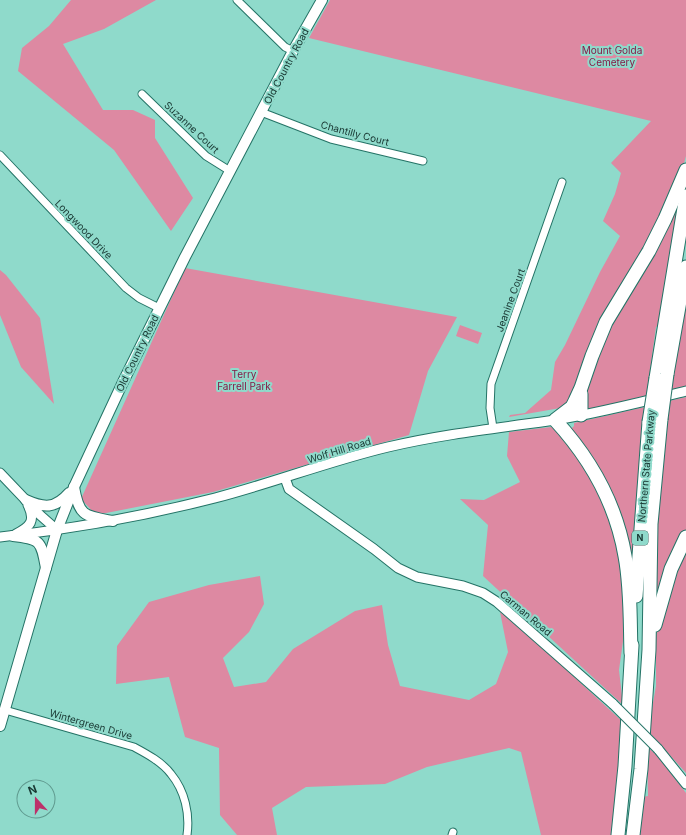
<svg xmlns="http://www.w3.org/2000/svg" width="686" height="835" font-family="Inter,sans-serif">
	<rect width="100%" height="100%" fill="#8fdacb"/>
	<!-- green -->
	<g fill="#dd89a2">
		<polygon points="71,0 156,0 104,29 63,44 103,110 133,110 155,120 155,138 193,198 171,231 114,150 18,71 22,48 49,26"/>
		<polygon points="330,0 686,0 686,156 683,167 576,397 566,407 509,417 510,415 525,413 551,390 555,362 565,345 600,272 620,236 603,221 615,194 621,173 611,163 651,121 309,38"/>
		<polygon points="679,200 659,325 656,327 646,400 587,410 583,403 605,329"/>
		<polygon points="185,268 457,317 428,371 409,435 213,492 96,515 81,499"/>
		<polygon points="0,270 6,275 40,318 54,404 21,367 0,315"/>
		<polygon points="686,287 686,387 670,391"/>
		<polygon points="460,325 482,333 478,344 456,336"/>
		<polygon points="686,397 686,531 655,602 659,480 669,401"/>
		<polygon points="645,407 632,562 569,426 572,428 574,426 574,423"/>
		<polygon points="551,427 558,430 602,492 623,557 625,627 619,670 623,705 483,576 488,525 460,499 484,500 520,482 507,456 509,432"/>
		<polygon points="686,545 686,773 648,731 656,686 656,636 662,610"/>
		<polygon points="260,576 264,604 249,632 223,658 234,687 266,682 293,649 355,611 382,605 388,645 400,686 469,700 496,684 508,652 500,612 519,626 624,723 612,835 541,835 521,752 509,748 427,767 385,784 306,787 272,808 277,835 237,835 220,815 219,748 185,737 169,677 116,684 117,646 149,602 209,585"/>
		<polygon points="647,747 657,755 686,793 686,835 637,835 642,797 648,796"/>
	</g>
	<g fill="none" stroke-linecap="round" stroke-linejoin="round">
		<!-- minor casing -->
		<g stroke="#247366" stroke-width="9">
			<g id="minor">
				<polyline points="237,0 285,47 293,51"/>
				<polyline points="142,94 206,156 230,171"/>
				<polyline points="261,112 331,139 423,161"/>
				<polyline points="0,155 126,288 139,298 159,308"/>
				<polyline points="493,428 490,408 491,384 562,182"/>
				<path d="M5,710L134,747C147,754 162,762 171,774C185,791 190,814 187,835"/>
				<polyline points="452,835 453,832"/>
			</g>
		</g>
		<!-- tertiary casing -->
		<g stroke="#247366" stroke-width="11">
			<g id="tertiary">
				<polyline points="0,473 40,515 57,530"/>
				<polyline points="285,478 289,489 374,549 398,568 417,577 463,586 483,593 497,602 613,704"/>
				<path d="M16,534C30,527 36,521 28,505"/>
				<path d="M0,537C73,529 144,516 215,498C273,483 329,461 388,447C443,434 499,428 555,420C599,413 642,402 686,391"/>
				<polyline points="658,749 686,784"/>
			</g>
		</g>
		<!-- secondary casing -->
		<g stroke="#247366" stroke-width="12">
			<g id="secondary">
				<path d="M74,487C79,517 85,516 113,521"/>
				<path d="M26,500C44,508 55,509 69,493"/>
				<path d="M13,536C41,539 41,541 46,568"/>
				<polyline points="0,726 57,530 74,487 123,382 185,257 293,51 322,0"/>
			</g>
		</g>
		<!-- motorway casing -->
		<g stroke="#247366" stroke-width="15">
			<g id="motorway">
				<polyline points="667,374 686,267"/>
				<polyline points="656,378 686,196"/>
				<polyline points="581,415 581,394"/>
				<polyline points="636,596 649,422"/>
				<polyline points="655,625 671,569 686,537"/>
				<path d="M631,653C630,621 631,588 625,556C616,504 590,458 555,420L572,407L575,401L581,388L592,356L606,322L649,251L665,219L686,170"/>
				<polyline points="618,835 625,766 632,645"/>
				<polyline points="633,835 641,769 649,650 651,524 661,419"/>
			</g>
		</g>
		<!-- minor -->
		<use href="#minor" stroke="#fff" stroke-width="7"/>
		<!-- tertiary -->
		<use href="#tertiary" stroke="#fff" stroke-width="9"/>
		<!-- secondary -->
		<use href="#secondary" stroke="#fff" stroke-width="10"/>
		<!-- motorway -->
		<use href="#motorway" stroke="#fff" stroke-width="13"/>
		<!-- tertiary-bridge casing -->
		<g stroke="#247366" stroke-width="11" stroke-linecap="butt">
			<polyline id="tertiary-bridge" points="613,704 658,749"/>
		</g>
		<!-- motorway-bridge casing -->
		<g stroke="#247366" stroke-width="15" stroke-linecap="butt">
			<g id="motorway-bridge">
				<polyline points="661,419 667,374"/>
				<polyline points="649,422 656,378"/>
			</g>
		</g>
		<!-- tertiary-bridge -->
		<use href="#tertiary-bridge" stroke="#fff" stroke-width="9"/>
		<!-- motorway-bridge -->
		<use href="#motorway-bridge" stroke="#fff" stroke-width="13"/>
	</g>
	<g text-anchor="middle" stroke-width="4" stroke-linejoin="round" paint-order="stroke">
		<!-- shield labels -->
		<rect fill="#8fdacb" stroke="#3c6860" stroke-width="1" x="632" y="531" width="16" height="14" rx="3"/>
		<g font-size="9" font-weight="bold" fill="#183732">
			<text x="640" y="541">N</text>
		</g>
		<!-- park labels -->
		<g font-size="10" fill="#841b47" stroke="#8fdacb">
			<text x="612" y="54">Mount Golda<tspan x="612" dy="12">Cemetery</tspan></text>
			<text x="244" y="378">Terry<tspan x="244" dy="12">Farrell Park</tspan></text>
		</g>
		<!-- street labels -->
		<g font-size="10" fill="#183732" stroke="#8fdacb">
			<text transform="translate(286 66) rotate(-62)" y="4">Old Country Road</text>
			<text transform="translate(192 127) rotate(43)" y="4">Suzanne Court</text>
			<text transform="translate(355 133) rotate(15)" y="4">Chantilly Court</text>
			<text transform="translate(84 229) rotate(46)" y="4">Longwood Drive</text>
			<text transform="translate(510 300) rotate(-70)" y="4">Jeanine Court</text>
			<text transform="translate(137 353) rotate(-64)" y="4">Old Country Road</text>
			<text transform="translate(339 450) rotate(-17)" y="4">Wolf Hill Road</text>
			<text transform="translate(646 466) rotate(-85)" y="4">Northern State Parkway</text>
			<text transform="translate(526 613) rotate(40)" y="4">Carman Road</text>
			<text transform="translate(91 724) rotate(16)" y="4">Wintergreen Drive</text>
		</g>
	</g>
	<!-- north arrow -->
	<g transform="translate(36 799) rotate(339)"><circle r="19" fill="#8fdacb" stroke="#5f998e"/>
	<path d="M0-3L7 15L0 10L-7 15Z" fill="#bc316a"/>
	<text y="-6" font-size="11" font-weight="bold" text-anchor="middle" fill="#183732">N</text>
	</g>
</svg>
